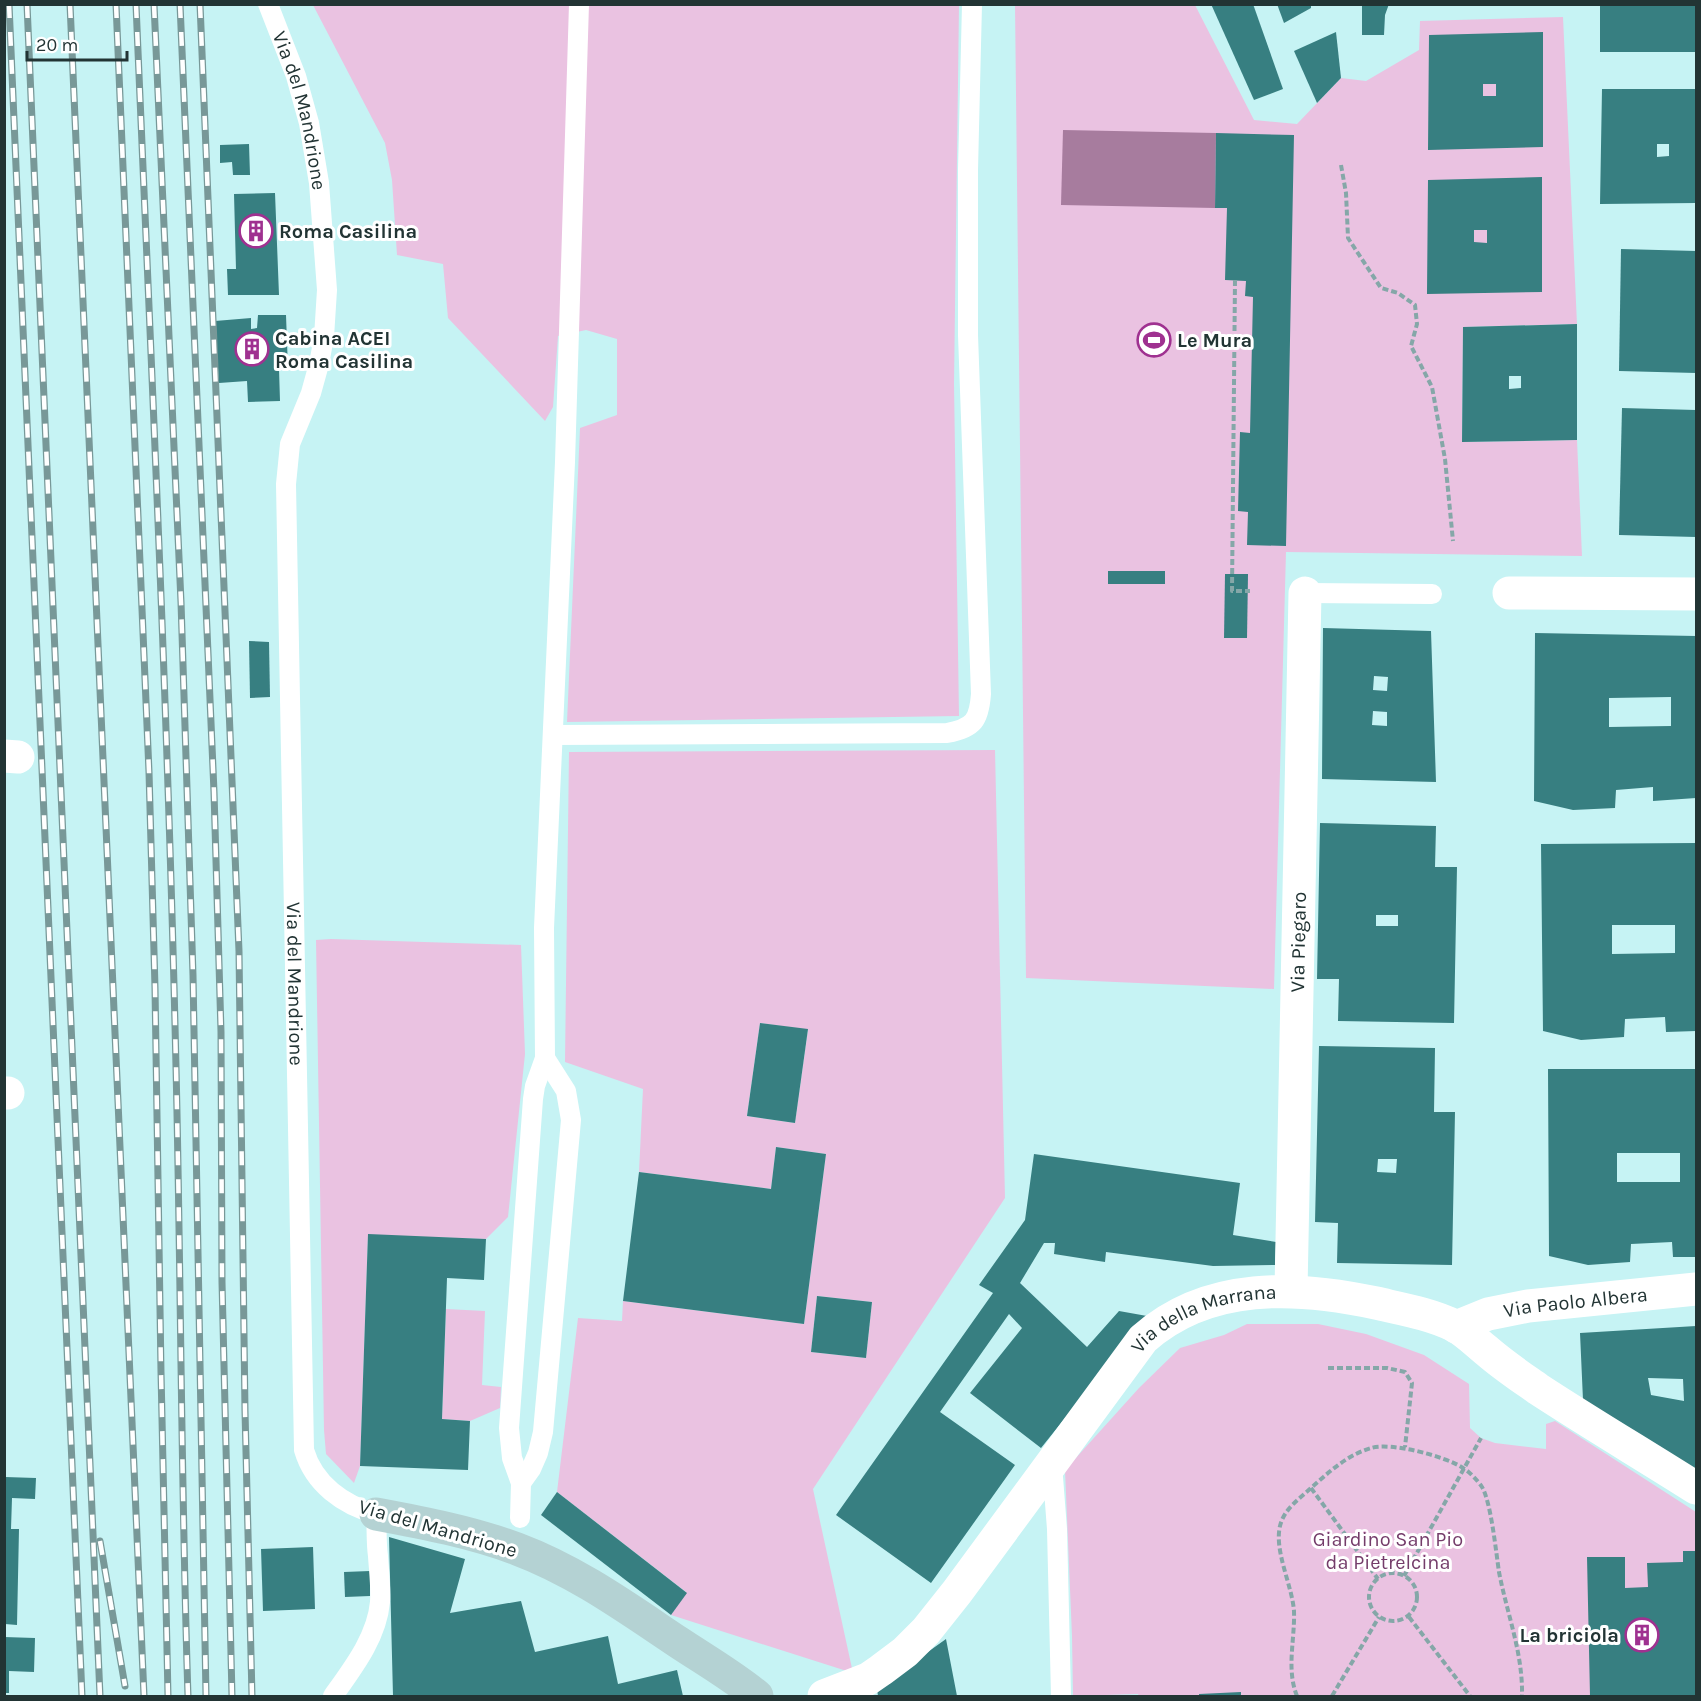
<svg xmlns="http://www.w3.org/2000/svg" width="1701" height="1701" font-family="Karla,sans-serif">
	<rect width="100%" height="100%" fill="#c6f3f4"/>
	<!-- green -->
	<g fill="#eac2e1" fill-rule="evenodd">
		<polygon points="313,5 959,5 954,384 959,716 567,722 580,428 617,415 617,339 586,330 558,336 553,407 545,421 448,318 443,264 397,255 392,180 385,143"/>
		<polygon points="1015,5 1195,5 1254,120 1297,124 1341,78 1366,81 1419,50 1420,21 1563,17 1577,324 1463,327 1462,442 1577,440 1582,556 1286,552 1274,989 1026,978"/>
		<path d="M995,750L1005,1198L813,1489L853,1673L671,1615L686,1592L557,1492L578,1318L622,1321L623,1301L804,1324L826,1154L776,1147L771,1189L639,1172L643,1089L565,1062L569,752ZM760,1023L808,1030L795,1123L747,1116ZM817,1296L872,1302L866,1358L811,1352Z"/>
		<polygon points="331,939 521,945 525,1054 508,1217 486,1239 368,1235 360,1466 354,1483 326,1454 324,1430 316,940"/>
		<polygon points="446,1309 485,1311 482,1385 501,1387 500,1408 470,1421 442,1419"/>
		<polygon points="1247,1324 1318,1324 1366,1334 1424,1355 1469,1384 1470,1428 1481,1438 1495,1443 1546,1449 1546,1424 1555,1421 1696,1512 1696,1696 1139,1696 1138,1694 1073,1696 1072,1636 1065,1470 1139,1388 1180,1348 1224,1335"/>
	</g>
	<!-- water -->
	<polygon fill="#a77c9e" points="1063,130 1216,133 1215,208 1061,205"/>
	<!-- building -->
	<g fill="#377f81" fill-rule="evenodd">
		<polygon points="1211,4 1253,4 1283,89 1254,100"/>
		<polygon points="1277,4 1311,4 1311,8 1284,23"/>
		<polygon points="1362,4 1389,4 1385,15 1384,35 1362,35"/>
		<rect x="1600" y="4" width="96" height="48"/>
		<polygon points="1336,32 1341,78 1317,103 1294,51"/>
		<path d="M1543,32V147L1428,150L1429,35ZM1483,84H1496V96H1483Z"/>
		<path d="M1602,89H1696V203L1600,204ZM1657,144H1669V156L1657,157Z"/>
		<polygon points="1216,133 1294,135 1286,546 1247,545 1248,512 1238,511 1240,432 1250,433 1253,297 1245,296 1246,281 1225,280 1227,208 1215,208"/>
		<polygon points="249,144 250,175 233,175 232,162 220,163 220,145"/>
		<path d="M1542,177V292L1427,294L1428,180ZM1474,230H1487V243L1474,242Z"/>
		<polygon points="275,193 279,295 228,295 227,269 236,269 234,194"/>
		<polygon points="1621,249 1696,251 1696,373 1619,371"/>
		<polygon points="258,315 286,315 288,369 279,369 280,401 248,402 247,381 219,383 215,321 251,318 251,329 257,328"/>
		<path d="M1577,324V440L1462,442L1463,327ZM1509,376H1521V388L1509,389Z"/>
		<polygon points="1622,408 1696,410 1696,537 1619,535"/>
		<rect x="1108" y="571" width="57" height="13"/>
		<polygon points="1225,574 1248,574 1247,638 1224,638"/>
		<path d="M1323,628L1431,631L1436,782L1322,779ZM1374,676L1388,677L1387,691L1373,690ZM1373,711L1387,712V726L1372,725Z"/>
		<path d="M1535,633L1696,636V798L1653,801V787L1616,790L1615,808L1573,810L1534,801ZM1671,697V726L1609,727V698Z"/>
		<polygon points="249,641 269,642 270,697 250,698"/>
		<path d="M1320,823L1436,826L1435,867H1457L1454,1023L1338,1021L1339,979H1317ZM1376,915H1398V926H1376Z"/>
		<path d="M1696,843V1031L1666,1032L1665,1017L1625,1019L1624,1037L1581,1040L1543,1031L1541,844ZM1612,925H1675V953L1612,954Z"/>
		<polygon points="760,1023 808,1029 795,1123 747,1116"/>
		<path d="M1319,1046L1435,1048L1434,1112H1455L1452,1265L1337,1263L1338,1223L1315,1222ZM1378,1159H1397L1396,1173L1377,1172Z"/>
		<path d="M1548,1069H1696V1257H1673L1672,1242L1631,1244L1630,1262L1588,1265L1549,1256ZM1617,1153H1680V1182H1617Z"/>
		<polygon points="776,1147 826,1154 804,1324 623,1301 639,1172 771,1189"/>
		<polygon points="1034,1154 1240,1183 1233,1235 1276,1242 1275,1265 1213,1266 1106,1252 1105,1262 1054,1254 1055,1243 1044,1243 1020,1283 1087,1347 1119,1311 1147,1316 1041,1448 970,1393 1022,1328 1009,1314 940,1412 1015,1465 931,1583 836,1515 993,1293 979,1285 1025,1220"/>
		<polygon points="368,1234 486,1239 484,1280 447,1278 442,1419 470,1421 468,1470 360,1466"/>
		<polygon points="817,1296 872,1302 866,1358 811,1352"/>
		<path d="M1696,1326V1474L1583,1400L1580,1333ZM1648,1378L1683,1379L1684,1401L1651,1395Z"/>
		<polygon points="5,1477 36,1478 35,1499 12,1498 11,1529 19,1529 17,1625 5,1624"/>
		<polygon points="557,1492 687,1593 671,1615 541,1515"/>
		<polygon points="389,1537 465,1559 450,1613 521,1601 535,1652 608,1636 618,1684 677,1670 683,1696 393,1696"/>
		<polygon points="313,1547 315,1609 263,1611 261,1549"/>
		<polygon points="1683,1551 1696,1551 1696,1696 1590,1696 1587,1557 1625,1557 1625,1588 1648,1587 1647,1563 1683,1562"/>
		<polygon points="370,1571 370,1596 345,1597 344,1572"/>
		<polygon points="4,1637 35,1638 34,1672 9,1671 9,1693 4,1693"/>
		<polygon points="946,1639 957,1696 878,1696 876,1683 897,1674"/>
		<polygon points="1241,1692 1241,1696 1199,1696 1199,1694"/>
	</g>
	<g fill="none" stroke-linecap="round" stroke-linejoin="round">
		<!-- path -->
		<g stroke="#85a7a8" stroke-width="4" stroke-dasharray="6 3" stroke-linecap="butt">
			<polyline points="1341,165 1346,193 1348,238 1381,288 1398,293 1415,305 1417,324 1411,346 1432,387 1445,459 1453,541"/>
			<polyline points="1235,280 1232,591 1250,591"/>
			<polyline points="1328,1368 1387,1368 1405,1372 1412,1383 1405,1447"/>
			<polyline points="1311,1488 1378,1579"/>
			<circle cx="1393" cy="1597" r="24"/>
			<polyline points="1404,1576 1481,1438"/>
			<polyline points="1409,1617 1470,1696"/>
			<path d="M1297,1696C1286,1669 1295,1640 1294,1611C1292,1585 1274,1551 1280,1526C1284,1509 1299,1499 1311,1488C1329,1472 1347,1455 1371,1448C1391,1442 1445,1456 1463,1468C1469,1471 1478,1481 1482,1487C1491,1502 1496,1552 1499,1572C1507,1614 1523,1653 1522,1696"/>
			<polyline points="1332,1696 1379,1617"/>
		</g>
		<!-- lane -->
		<g stroke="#fff" stroke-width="20">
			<path id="s1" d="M268,4L296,76L309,123L319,183L327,290L324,337L319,364L311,393L290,444L286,484L304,1450C314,1484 343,1505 376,1514C377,1528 376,1542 378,1556C379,1571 381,1587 380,1602C377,1637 353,1668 333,1696"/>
			<polyline points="1305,593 1432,594"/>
			<path d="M553,735L947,733C974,728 979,720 981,694L968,335V170L972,4"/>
			<polyline points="1052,1464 1057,1529 1061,1696"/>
			<polyline points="521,1483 512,1458 509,1428 533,1099 535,1086 545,1058 544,928 565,462 579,4"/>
			<polyline points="520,1518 521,1483 531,1469 538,1453 543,1432 571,1120 566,1091 545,1058"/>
		</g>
		<!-- street -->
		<g stroke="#fff" stroke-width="33">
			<polyline points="1509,593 1696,594"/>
			<polyline points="4,756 18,757"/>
			<polyline points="4,1093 8,1093"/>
			<path id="s2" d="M1291,1290L1305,593"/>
			<path id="s3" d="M1456,1327L1488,1314L1528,1306L1696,1289"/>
			<path id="s4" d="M824,1696L868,1679L881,1670L905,1652L926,1631L957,1592L1143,1339C1208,1281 1297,1286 1376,1303C1402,1309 1431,1314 1455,1326C1466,1332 1477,1343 1487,1351C1503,1365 1521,1377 1538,1389C1590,1423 1644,1455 1696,1488"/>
		</g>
		<!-- secondary -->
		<path stroke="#b4d2d3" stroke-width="33" d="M376,1514C424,1523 472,1532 517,1549C576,1571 627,1608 678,1642C705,1660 733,1676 757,1696"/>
		<!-- rail casing -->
		<g stroke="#789898" stroke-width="7">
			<g id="rail">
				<polyline points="9,4 82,1696"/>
				<polyline points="27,4 100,1696"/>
				<polyline points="70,4 144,1696"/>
				<polyline points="116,4 149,772 155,988 161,1372 168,1696"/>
				<path d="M136,4C151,359 168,713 176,1067C181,1277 181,1487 188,1696"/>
				<polyline points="154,4 181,602 193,975 206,1696"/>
				<polyline points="180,4 214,792 221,1032 222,1282 232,1696"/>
				<polyline points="200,4 239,951 245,1411 252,1696"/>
				<polyline points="100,1541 125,1686"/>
			</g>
		</g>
		<!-- rail -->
		<use href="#rail" stroke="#fff" stroke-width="4.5" stroke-dasharray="14" stroke-linecap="butt"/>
	</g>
	<!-- icons -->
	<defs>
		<g id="building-ring" transform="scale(1.725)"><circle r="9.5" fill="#fff" stroke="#9f3190" stroke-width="1.5"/><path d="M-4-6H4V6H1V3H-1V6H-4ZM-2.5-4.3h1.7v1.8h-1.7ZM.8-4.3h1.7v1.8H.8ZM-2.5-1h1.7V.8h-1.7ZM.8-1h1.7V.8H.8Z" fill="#9f3190"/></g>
		<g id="stadium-ring" transform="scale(1.725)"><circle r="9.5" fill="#fff" stroke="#9f3190" stroke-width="1.5"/><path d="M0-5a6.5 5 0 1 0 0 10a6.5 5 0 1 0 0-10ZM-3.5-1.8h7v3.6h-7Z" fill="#9f3190"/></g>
	</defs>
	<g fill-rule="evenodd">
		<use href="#building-ring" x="256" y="231"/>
		<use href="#stadium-ring" x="1154" y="340"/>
		<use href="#building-ring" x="252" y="349"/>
		<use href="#building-ring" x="1642" y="1635"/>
	</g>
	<g text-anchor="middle" stroke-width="6" stroke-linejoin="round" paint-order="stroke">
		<!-- street labels -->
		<g font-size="20" fill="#223434" stroke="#fff">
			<text dy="7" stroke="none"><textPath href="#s1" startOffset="112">Via del Mandrione</textPath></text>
			<text dy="7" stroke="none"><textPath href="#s2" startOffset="348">Via Piegaro</textPath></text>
			<text dy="7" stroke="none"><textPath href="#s1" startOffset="994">Via del Mandrione</textPath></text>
			<text dy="7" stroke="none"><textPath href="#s3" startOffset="123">Via Paolo Albera</textPath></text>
			<text dy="7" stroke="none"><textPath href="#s4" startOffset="552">Via della Marrana</textPath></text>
			<text transform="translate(438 1528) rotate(16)" y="7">Via del Mandrione</text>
		</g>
		<!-- poi labels -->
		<g font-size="20" font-weight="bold" fill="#223434" stroke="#fff" text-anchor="start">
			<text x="279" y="238">Roma Casilina</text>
			<text x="275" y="345">Cabina ACEI<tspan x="275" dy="23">Roma Casilina</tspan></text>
			<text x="1177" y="347">Le Mura</text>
			<text x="1619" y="1642" text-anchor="end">La briciola</text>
		</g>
		<!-- park labels -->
		<g font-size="20" fill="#743c6a" stroke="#fff">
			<text x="1388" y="1546">Giardino San Pio<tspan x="1388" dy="23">da Pietrelcina</tspan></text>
		</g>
	</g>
	<!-- border -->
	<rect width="1701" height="1701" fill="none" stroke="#223434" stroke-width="12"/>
	<!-- scale -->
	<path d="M27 51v9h100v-9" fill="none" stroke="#223434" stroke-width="3"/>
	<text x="36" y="51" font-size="18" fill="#223434" stroke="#ffffff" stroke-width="4.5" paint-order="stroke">20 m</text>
</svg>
